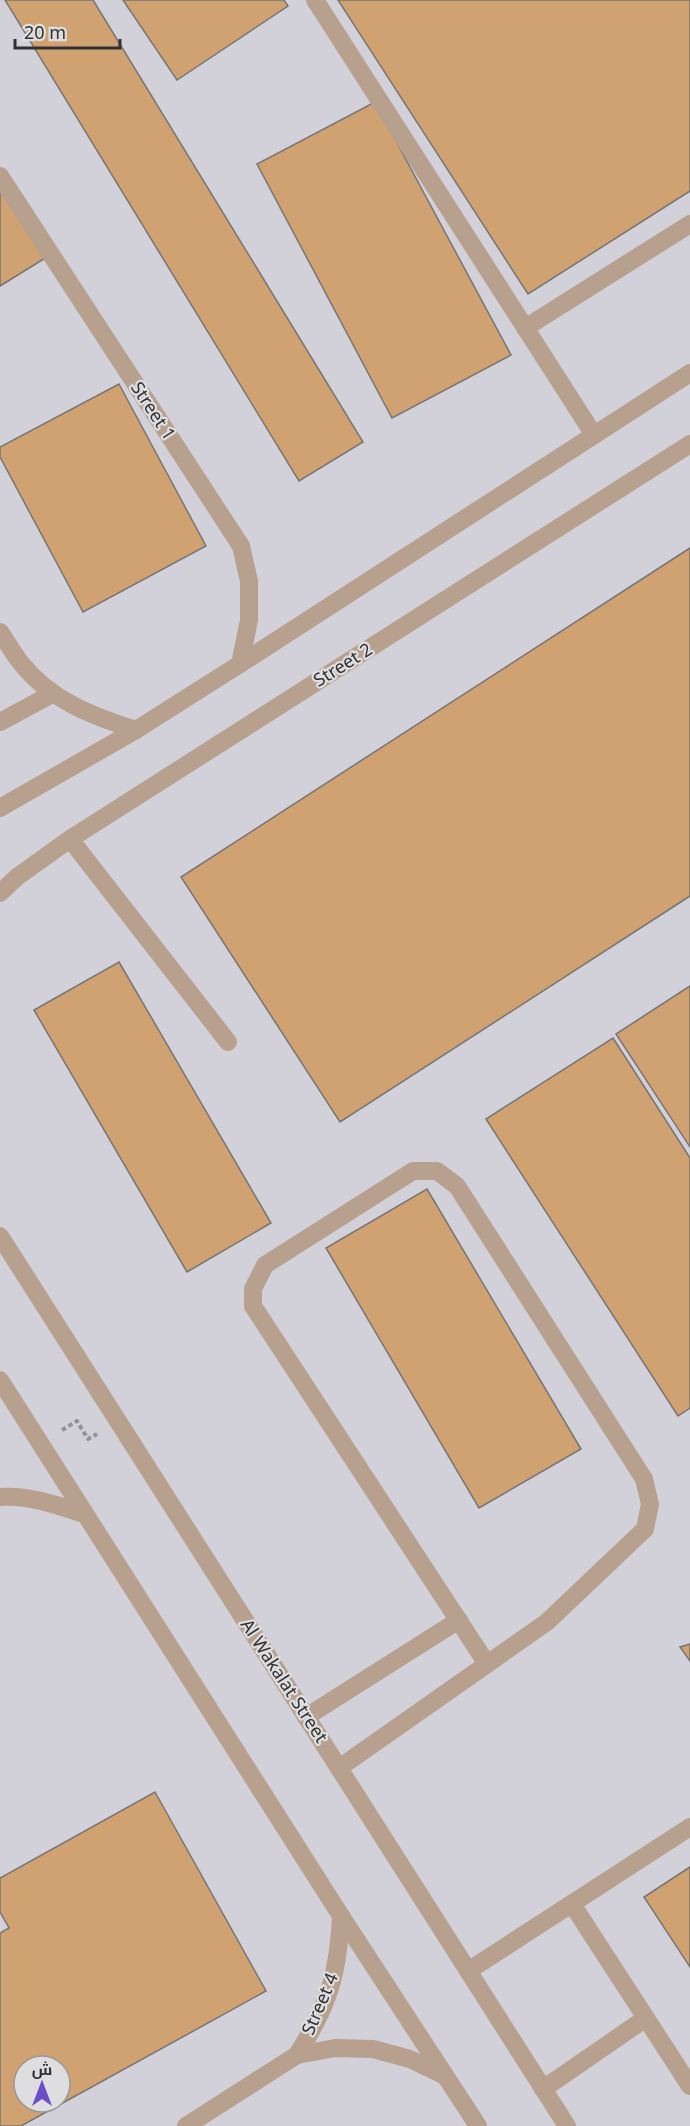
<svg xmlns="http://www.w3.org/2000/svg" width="690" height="2126" font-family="'Noto Sans',Cairo,sans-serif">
	<rect width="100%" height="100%" fill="#dedee0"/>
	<!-- built -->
	<path fill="#d2d1da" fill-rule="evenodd" d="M0,0H591L690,153V2126H0ZM24,2066H60V2102H24Z"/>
	<!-- building -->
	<g fill="#d1a271" stroke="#767574" stroke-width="1.5" fill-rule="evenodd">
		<polygon points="5,0 93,0 363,442 299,481"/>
		<polygon points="123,0 284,0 288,6 177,80"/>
		<polygon points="338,0 690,0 690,191 528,294"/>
		<polygon points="375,102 511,355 392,418 257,164"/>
		<polygon points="0,181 47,257 0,286"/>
		<polygon points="119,384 206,546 83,612 0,457 0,447"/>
		<polygon points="690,548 690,896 340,1122 181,877"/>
		<polygon points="119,962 271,1223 187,1272 34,1010"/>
		<polygon points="690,986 690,1147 616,1034"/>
		<polygon points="613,1038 690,1158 690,1408 678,1416 486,1119"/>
		<polygon points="427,1189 581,1449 479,1508 326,1248"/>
		<polygon points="690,1644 690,1661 680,1647"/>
		<path d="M155,1792L266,1991L21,2126H0V1933L9,1928L0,1912V1878ZM24,2066H60V2102H24Z"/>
		<polygon points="690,1867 690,1967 644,1897"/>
	</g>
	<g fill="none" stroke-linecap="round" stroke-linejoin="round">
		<!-- path -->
		<polyline stroke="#939395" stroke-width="4" stroke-dasharray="4.5 3" stroke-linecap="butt" points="62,1430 77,1421 88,1439 97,1434"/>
		<!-- lane -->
		<g stroke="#b7a08d" stroke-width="18">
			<polyline points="70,839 228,1042"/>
			<polyline points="306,1717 459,1620"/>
			<polyline points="339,1768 547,1622 645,1529 650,1504 644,1479 457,1186 437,1171 413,1171 265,1265 253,1289 253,1306 487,1664"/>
			<polyline points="572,1904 690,2086"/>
			<polyline points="468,1971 690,1827"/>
			<polyline points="543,2089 646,2018"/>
		</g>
		<!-- street -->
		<g stroke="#b7a08d" stroke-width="18">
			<polyline points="315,0 594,435"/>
			<polyline points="0,176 241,546 249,581 249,620 240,664"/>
			<polyline points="525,328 690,224"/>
			<path d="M0,632C7,642 13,653 21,663C50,700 92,716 136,730"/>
			<polyline points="0,722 52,694"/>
			<polyline points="0,808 136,730 240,664 690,373"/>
			<polyline points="0,893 17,877 70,839 690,444"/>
			<polyline points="0,1236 567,2126"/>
			<polyline points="0,1380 341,1916 478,2126"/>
			<path d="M0,1497C29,1495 57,1505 84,1514"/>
			<path d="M297,2055C329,2004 338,1975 341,1916"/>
			<polyline points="186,2126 297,2055 335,2048 373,2049 410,2059 445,2076"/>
		</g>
	</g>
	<g text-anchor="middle" stroke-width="4.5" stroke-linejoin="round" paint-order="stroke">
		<!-- street labels -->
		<g font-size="18" fill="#313132" stroke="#dedee0">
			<text transform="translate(153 411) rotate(57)" y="6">Street 1</text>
			<text transform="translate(343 665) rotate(-32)" y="6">Street 2</text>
			<text transform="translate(284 1681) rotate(57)" y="6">Al Wakalat Street</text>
			<text transform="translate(320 2004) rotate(-67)" y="6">Street 4</text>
		</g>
	</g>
	<!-- north arrow -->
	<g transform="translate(42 2084)"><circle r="28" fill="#dedee0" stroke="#99999a" stroke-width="1.5"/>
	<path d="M0-4.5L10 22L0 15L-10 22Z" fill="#6b4fc9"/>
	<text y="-9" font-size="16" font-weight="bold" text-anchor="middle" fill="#313132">ش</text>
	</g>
	<!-- scale -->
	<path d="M15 39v9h105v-9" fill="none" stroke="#313132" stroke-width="3"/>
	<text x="24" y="39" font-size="18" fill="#313132" stroke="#dedee0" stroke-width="4.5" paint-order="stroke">20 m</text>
</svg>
